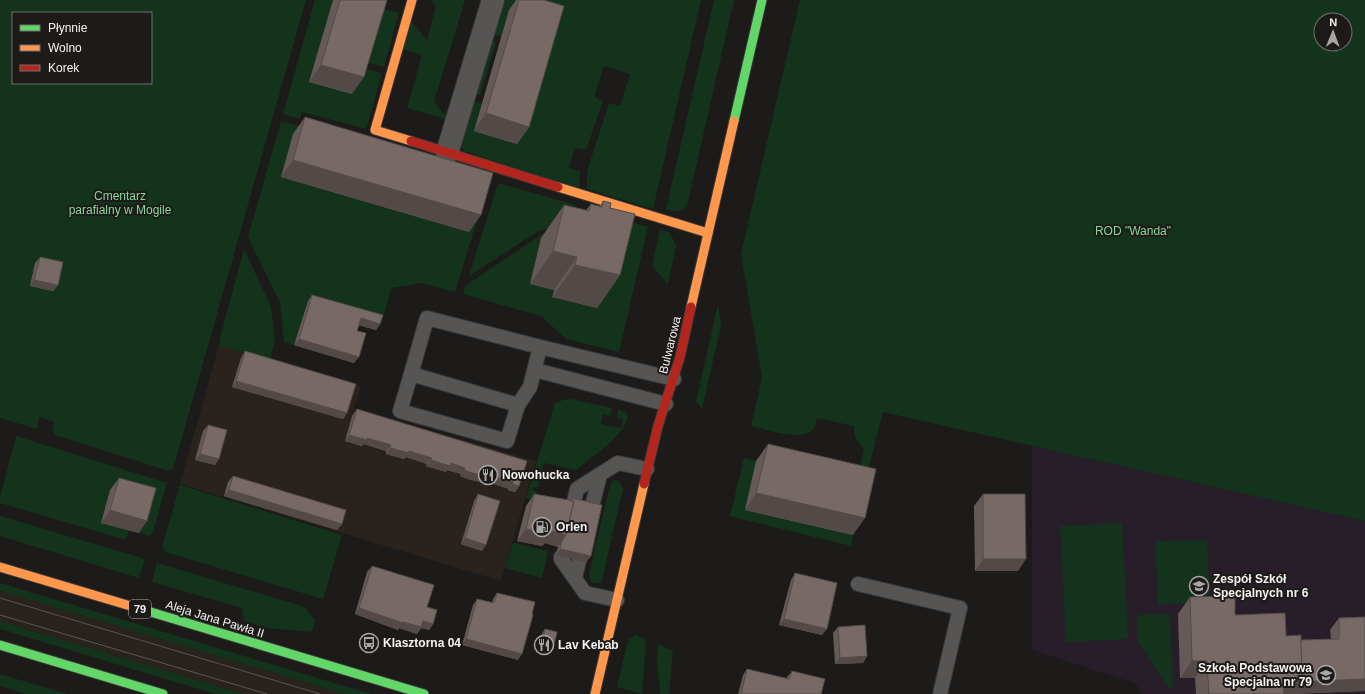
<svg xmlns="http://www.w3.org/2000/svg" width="1365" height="694" font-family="Arial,sans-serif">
	<rect width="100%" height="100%" fill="#1c1b1a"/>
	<!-- built -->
	<g fill="#29221d">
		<polygon points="219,345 361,386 354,409 536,461 501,581 180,484"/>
		<polygon points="0,591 344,694 244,694 0,621"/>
	</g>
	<!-- education -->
	<polygon fill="#271e29" points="1032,445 1365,521 1365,694 1142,694 1135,683 1032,650"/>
	<!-- green -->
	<g fill="#13331c" fill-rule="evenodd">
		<path d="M0,0H306L173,469L169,471L55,435L52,429L55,422L39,417L37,429L0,418ZM13,13H151V83H13Z"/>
		<polygon points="315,0 333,0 310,82 360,67 382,73 366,129 302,112 300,119 283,114"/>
		<polygon points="431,0 465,0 434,102 449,120 407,108 422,55 403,49 411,21 427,40 436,6"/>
		<polygon points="499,0 701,0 653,209 587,189 587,171 609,103 620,106 630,74 604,66 594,97 603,101 586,150 575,148 569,168 580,171 579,188 464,151 459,141 469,100 482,104 509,10 501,37 489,33"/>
		<path d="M714,0H734L687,206C679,211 675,213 666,209Z"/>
		<path d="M800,0H1365V521L883,412L864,486L856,484L864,449C856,442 854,436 854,426L817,418C816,422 815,427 812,430C802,442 765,429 751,426L762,378L741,254ZM1321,20H1345V44H1321Z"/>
		<polygon points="378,8 399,13 384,67 362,61"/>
		<polygon points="487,39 496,42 480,95 471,93"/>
		<polygon points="281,121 324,133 281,177 469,232 490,178 455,292 422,283 391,288 384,315 378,321 308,301 294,345 284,342 280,303 248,237"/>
		<polygon points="498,183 576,205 571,222 565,226 540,230 469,276"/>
		<polygon points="597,212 648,227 619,352 566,339 541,316 463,294 465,286 542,234 566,230 552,297 597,308"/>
		<polygon points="660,229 670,233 676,245 668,284 652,266"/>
		<polygon points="244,249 271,307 275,340 270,360 219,345 220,338"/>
		<polygon points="718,304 721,326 702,409 696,401"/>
		<path d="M571,399L612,408L610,416L603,414L601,424L621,428L623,419L617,417L618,409L627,413C633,430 588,460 576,470L544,463L538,487H534L533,490L537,492L535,500L526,498L555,403L563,400Z"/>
		<polygon points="16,436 167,483 153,531 150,536 139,533 148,500 101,522 129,530 126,540 0,503 0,497"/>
		<polygon points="744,458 756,461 853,535 851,546 730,516"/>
		<path d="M614,480L620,481L623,489L602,580L601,582C593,586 589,581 589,573L610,485Z"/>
		<polygon points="180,485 342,535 323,599 165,552 162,547"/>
		<polygon points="0,516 145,559 139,578 0,536"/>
		<polygon points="1122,523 1128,639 1066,642 1060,526"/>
		<polygon points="1207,540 1210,603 1158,604 1155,541"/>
		<polygon points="513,543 548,551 542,578 505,568"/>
		<polygon points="157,563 305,607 315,620 312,632 267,628 244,621 242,608 152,582"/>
		<polygon points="0,583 371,694 344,694 0,591"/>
		<polygon points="1170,614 1173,687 1169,689 1137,639 1137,615"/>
		<polygon points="0,621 244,694 215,694 0,629"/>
		<polygon points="636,635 646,640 642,694 617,687 628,640"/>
		<polygon points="658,644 673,651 669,694 660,694 657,661"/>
		<polygon points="0,674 67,694 26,694 0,686"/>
	</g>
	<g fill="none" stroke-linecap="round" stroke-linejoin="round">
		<!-- lane casing -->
		<g stroke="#393838" stroke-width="16">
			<g id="lane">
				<polyline points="540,347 530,387 518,405 411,374 427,318 540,347 674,379"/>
				<polyline points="535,370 666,404"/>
				<polyline points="411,374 400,411 507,441 518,405"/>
				<polyline points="573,506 577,489 618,463 647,469"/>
				<polyline points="591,510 600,475"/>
				<polyline points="561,557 561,559 585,593 617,600"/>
				<polyline points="575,577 579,561"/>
				<polyline points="858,584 960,608 940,694"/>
			</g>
		</g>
		<!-- street casing -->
		<g stroke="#393838" stroke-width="24">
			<polyline id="street" points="447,153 493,0"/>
		</g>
		<!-- fast casing -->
		<g stroke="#393838" stroke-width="11">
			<g id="fast">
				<polyline points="734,121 762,0"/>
				<polyline points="144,610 424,694"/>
				<polyline points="0,645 163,694"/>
			</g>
		</g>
		<!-- slow casing -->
		<g stroke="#393838" stroke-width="11">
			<g id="slow">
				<polyline points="411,141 375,130 412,0"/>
				<polyline points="558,187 708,233"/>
				<polyline points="691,307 734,121"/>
				<polyline points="0,567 144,610"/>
				<polyline points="595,694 644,484"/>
			</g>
		</g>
		<!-- jam casing -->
		<g stroke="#393838" stroke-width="11">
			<g id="jam">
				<polyline points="411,141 558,187"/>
				<polyline points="644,484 658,426 680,357 691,307"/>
			</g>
		</g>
		<!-- lane -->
		<use href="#lane" stroke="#565554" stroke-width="14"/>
		<!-- street -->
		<use href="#street" stroke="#565554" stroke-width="22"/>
		<!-- fast -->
		<use href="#fast" stroke="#63d668" stroke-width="9"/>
		<!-- slow -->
		<use href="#slow" stroke="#ff974d" stroke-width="9"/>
		<!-- jam -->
		<use href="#jam" stroke="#b3261e" stroke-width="9"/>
		<!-- tram -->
		<g stroke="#585756" stroke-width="1">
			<polyline points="0,598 320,694"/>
			<polyline points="0,615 267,694"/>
		</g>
	</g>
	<!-- wall -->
	<g fill="#665a58">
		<polygon points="333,0 387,0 352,94 309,82"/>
		<polygon points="516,0 544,0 529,127 517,144 474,131 509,10"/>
		<polygon points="305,117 469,232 281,177 293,134"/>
		<polygon points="603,201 610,208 620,275 597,308 552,297 554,290 530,284 541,238 564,205 586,210 591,204 600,206"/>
		<polygon points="40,257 58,285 53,291 30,286 35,263"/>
		<polygon points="312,295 380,324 376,330 359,325 357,331 354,363 294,345 308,301"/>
		<polygon points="245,351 347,413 343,419 232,387 241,358"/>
		<polygon points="357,409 519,486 515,492 508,490 509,489 488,482 487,484 468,479 460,476 461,474 447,470 446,472 426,466 427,464 406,457 404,459 386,454 386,451 364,444 362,446 345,441 352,416"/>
		<polygon points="208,425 219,459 215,465 195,460 203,431"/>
		<polygon points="768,444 853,535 745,510 756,461"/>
		<polygon points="233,476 342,524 337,530 224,496 228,482"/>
		<polygon points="119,478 139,533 101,523 110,490"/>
		<polygon points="478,494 482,551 461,544 474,501"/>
		<polygon points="534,494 570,500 572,498 591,556 586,562 556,556 558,547 545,543 542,546 517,541 526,506"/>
		<polygon points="983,494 1018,571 975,571 974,506"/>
		<polygon points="372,566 427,607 433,624 429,630 421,628 417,634 399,628 398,630 355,614 367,572"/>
		<polygon points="795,573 822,635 779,625 791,580"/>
		<polygon points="497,593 518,660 462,645 473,605 477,599 492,603 493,599"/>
		<polygon points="1190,597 1235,615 1286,636 1301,640 1331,639 1330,630 1339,618 1365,617 1365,691 1291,694 1196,694 1195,678 1180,678 1178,614"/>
		<polygon points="838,627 867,656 863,663 835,664 833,633"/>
		<polygon points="545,629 553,649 548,655 536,652 541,635"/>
		<polygon points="747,669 787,679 787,677 792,671 821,694 738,694 743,675"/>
	</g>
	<!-- shaded-wall -->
	<g fill="#534a47">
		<polygon points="321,65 364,77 352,94 309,82"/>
		<polygon points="486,113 529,127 517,144 474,131"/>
		<polygon points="293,160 481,215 469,232 281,177"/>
		<polygon points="553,251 577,257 554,290 530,284"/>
		<polygon points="575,265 620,275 597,308 552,297"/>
		<polygon points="34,280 58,285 53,291 30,286"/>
		<polygon points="361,318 380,324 376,330 357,325"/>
		<polygon points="299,339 359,357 354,363 294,345"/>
		<polygon points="236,381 347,413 343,419 232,387"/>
		<polygon points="349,435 367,438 391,445 386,451 364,444 362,446 345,441"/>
		<polygon points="390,448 409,451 432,458 427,464 406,457 404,459 386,454"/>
		<polygon points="200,454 219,459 215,465 195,460"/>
		<polygon points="431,460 451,463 465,468 461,474 447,470 446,472 426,466"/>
		<polygon points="464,470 492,476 513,482 509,489 488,482 487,484 468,479 460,476"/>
		<polygon points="513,484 519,486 515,492 508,490"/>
		<polygon points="229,490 342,524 337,530 224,496"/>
		<polygon points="756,493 865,518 853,535 745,510"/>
		<polygon points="110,510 147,521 139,533 101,523"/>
		<polygon points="526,529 552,531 566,535 558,547 545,543 542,546 517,541"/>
		<polygon points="465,538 486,545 482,551 461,544"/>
		<polygon points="560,549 591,556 586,562 556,556"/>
		<polygon points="983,559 1026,559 1018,571 975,571"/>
		<polygon points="359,608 403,622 423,621 433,624 429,630 421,628 417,634 399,628 398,630 355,614"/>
		<polygon points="784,619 827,629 822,635 779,625"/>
		<polygon points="466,639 522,654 518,660 462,645"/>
		<polygon points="541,646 553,649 548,655 536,652"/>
		<polygon points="867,656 863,663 835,664 840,658"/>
		<polygon points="1192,661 1207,661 1195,678 1180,678"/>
		<polygon points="1302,677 1365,679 1365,691 1291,694 1272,694 1283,678"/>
	</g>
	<!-- building -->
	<g fill="#776966" stroke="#534a47">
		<polygon points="340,0 387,0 364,77 321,65"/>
		<polygon points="519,0 544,0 564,6 529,127 486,113"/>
		<polygon points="305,117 493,173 481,215 293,160"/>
		<polygon points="603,201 611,203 610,208 635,214 620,275 575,265 577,257 553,251 564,205 589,211 591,204 602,207"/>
		<polygon points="40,257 63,262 58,285 34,280"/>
		<polygon points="312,295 383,315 380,324 361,318 357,331 366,333 359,357 299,339"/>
		<polygon points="245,351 356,384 347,413 236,381"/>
		<polygon points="357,409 527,461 519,486 513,484 513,482 492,476 491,478 472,473 464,470 465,468 451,463 450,466 431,460 432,458 409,451 409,453 390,448 391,445 367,438 367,440 349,435"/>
		<polygon points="208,425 227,430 219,459 200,454"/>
		<polygon points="768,444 876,469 865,518 756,493"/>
		<polygon points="233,476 346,510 342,524 229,490"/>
		<polygon points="119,478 156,488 147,521 110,510"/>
		<polygon points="478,494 500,501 486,545 465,538"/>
		<polygon points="534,494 574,501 566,535 552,531 551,534 526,529"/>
		<polygon points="983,494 1025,494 1026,559 983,559"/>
		<polygon points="572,498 602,505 591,556 560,549 562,541 566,535 574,501 571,501"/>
		<polygon points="372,566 434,585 427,607 437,610 433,624 423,621 421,627 403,622 403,623 359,608"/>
		<polygon points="795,573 837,583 827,629 784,619"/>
		<polygon points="497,593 535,602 532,614 533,615 522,654 466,639 477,599 494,603"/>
		<polygon points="1235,596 1235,615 1285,613 1286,636 1301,635 1302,677 1283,678 1284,694 1209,694 1207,661 1192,661 1190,597"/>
		<polygon points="1365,617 1365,679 1299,682 1302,677 1301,640 1339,639 1339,618"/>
		<polygon points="865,625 867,656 840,658 838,627"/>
		<polygon points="545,629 557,632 553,649 541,646"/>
		<polygon points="747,669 789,679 792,671 825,679 821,694 741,694"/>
	</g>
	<!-- icons -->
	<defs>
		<g id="restaurant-ring" transform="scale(1)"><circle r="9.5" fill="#1d1b19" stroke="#a9a7a6" stroke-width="1.5"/><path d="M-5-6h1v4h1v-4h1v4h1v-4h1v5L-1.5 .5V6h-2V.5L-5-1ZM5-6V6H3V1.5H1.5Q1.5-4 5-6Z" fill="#a9a7a6"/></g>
		<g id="fuel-ring" transform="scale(1)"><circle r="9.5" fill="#1d1b19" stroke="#a9a7a6" stroke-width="1.5"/><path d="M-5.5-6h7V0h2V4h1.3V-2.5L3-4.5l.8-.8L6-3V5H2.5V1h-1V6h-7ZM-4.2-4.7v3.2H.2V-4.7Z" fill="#a9a7a6"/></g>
		<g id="school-ring" transform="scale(1)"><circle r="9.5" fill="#1d1b19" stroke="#a9a7a6" stroke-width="1.5"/><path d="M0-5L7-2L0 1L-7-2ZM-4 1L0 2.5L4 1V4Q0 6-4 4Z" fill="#a9a7a6"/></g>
		<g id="bus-ring" transform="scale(1)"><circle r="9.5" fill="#1d1b19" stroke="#a9a7a6" stroke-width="1.5"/><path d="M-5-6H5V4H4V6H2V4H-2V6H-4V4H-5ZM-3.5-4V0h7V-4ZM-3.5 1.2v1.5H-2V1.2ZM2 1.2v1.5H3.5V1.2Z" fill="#a9a7a6"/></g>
	</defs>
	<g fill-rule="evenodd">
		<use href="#restaurant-ring" x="488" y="475"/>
		<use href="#fuel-ring" x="542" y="527"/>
		<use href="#school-ring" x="1199" y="586"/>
		<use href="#bus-ring" x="369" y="643"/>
		<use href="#restaurant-ring" x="544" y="645"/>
		<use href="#school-ring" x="1326" y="675"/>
	</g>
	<g text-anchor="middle" stroke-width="4" stroke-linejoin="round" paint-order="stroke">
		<!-- shield labels -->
		<rect fill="#1d1b19" stroke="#b4b2b1" stroke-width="1" x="129" y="600" width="22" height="18" rx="3"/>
		<g font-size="11" font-weight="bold" fill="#f5f3f2">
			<text x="140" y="613">79</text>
		</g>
		<!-- park labels -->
		<g font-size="12" fill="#86d597" stroke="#1d1b19">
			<text x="120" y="200">Cmentarz<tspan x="120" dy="14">parafialny w Mogile</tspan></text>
			<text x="1133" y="235">ROD "Wanda"</text>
		</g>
		<!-- street labels -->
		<g font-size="12" fill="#f5f3f2" stroke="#1d1b19">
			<text transform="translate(670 345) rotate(-76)" y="4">Bulwarowa</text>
			<text transform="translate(215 619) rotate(17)" y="4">Aleja Jana Pawła II</text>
		</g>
		<!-- poi labels -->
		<g font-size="12" font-weight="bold" fill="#f5f3f2" stroke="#1d1b19" text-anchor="start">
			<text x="502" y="479">Nowohucka</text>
			<text x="556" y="531">Orlen</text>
			<text x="1213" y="583">Zespół Szkół<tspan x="1213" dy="14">Specjalnych nr 6</tspan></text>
			<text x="383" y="647">Klasztorna 04</text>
			<text x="558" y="649">Lav Kebab</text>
			<text x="1312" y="672" text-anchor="end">Szkoła Podstawowa<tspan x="1312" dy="14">Specjalna nr 79</tspan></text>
		</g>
	</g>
	<!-- legend -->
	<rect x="12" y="12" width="140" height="72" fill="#1d1b19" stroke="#737170"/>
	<rect x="20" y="25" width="20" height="6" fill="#63d668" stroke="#737170"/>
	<text x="48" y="32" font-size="12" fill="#f5f3f2">Płynnie</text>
	<rect x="20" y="45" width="20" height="6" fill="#ff974d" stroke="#737170"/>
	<text x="48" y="52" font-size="12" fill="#f5f3f2">Wolno</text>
	<rect x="20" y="65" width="20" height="6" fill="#b3261e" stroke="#737170"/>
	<text x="48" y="72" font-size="12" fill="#f5f3f2">Korek</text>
	<!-- north arrow -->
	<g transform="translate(1333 32) rotate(1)"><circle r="19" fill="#1d1b19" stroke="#737170"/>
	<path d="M0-3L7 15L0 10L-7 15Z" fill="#a9a7a6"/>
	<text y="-6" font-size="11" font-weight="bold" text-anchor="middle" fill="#f5f3f2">N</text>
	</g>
</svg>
